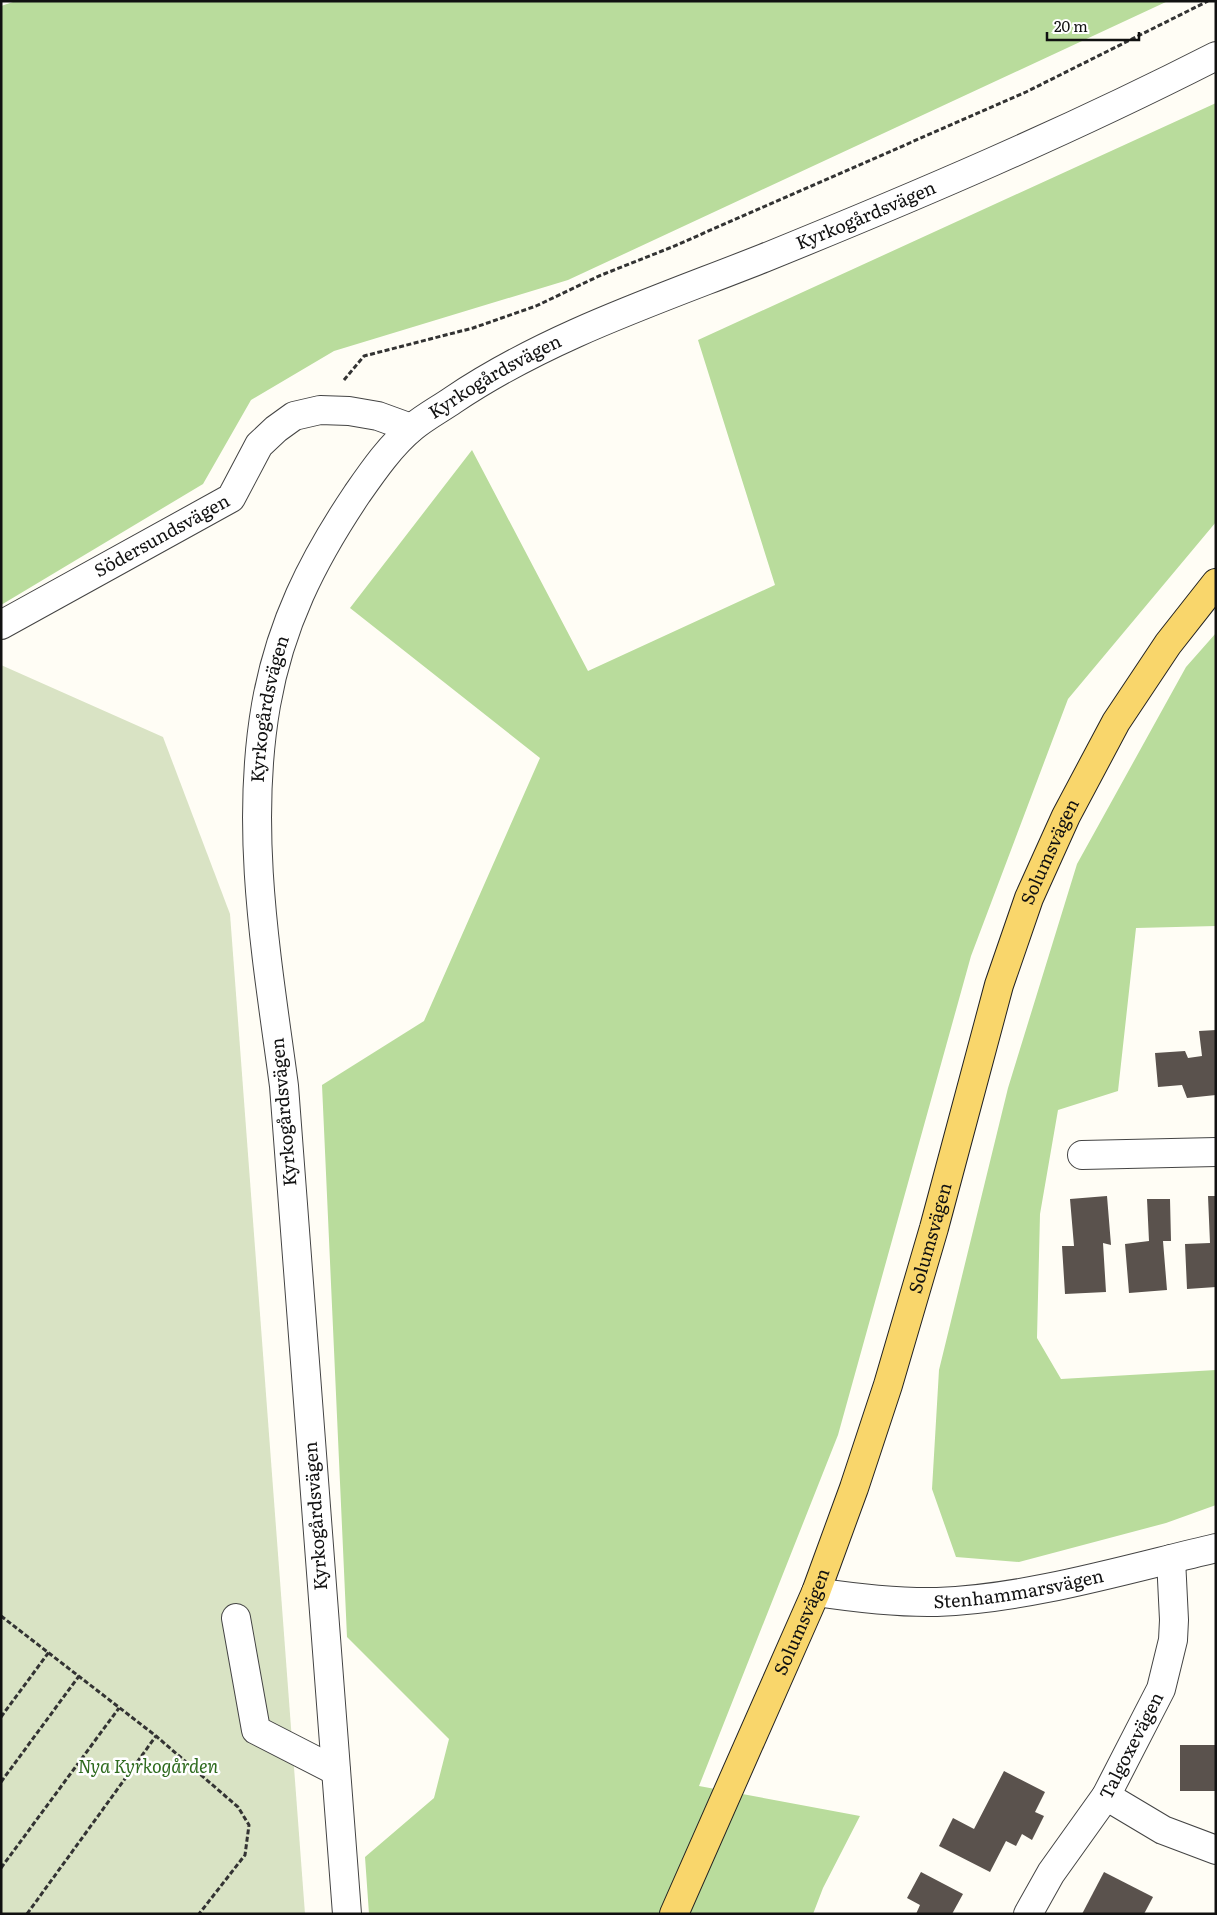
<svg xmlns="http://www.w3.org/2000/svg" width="1217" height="1915" font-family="Literata,serif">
	<rect width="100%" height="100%" fill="#fffdf5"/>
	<!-- forest -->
	<g fill="#b9dc9c">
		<polygon points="16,1 1168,1 568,280 334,351 251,400 203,484 1,605 1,6"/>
		<polygon points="1216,103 1216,522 1068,699 971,956 838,1435 699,1786 860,1816 823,1888 813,1914 369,1914 365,1857 434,1798 449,1739 347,1637 322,1085 424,1021 540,758 350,608 472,450 588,671 775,585 698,340"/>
		<polygon points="1216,633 1216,926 1136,928 1118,1091 1058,1110 1040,1214 1037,1338 1061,1379 1216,1370 1216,1505 1166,1523 1019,1562 956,1557 932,1489 939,1370 1008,1088 1077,864 1186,667"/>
	</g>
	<!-- cemetery -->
	<polygon fill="#d9e3c4" points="1,665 163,737 230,914 305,1914 1,1914"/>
	<!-- building -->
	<g fill="#5a524d">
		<polygon points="1216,1030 1216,1095 1187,1098 1182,1085 1158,1087 1155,1053 1185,1051 1188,1058 1202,1056 1199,1031"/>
		<polygon points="1107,1196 1111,1245 1103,1243 1106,1292 1065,1294 1062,1246 1074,1246 1070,1199"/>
		<polygon points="1208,1196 1216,1196 1216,1287 1187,1289 1185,1244 1210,1243"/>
		<polygon points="1147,1199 1170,1199 1171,1241 1163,1241 1167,1290 1129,1293 1125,1244 1149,1241"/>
		<rect x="1180" y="1745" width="36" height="46"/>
		<polygon points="1004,1771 1045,1792 1035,1812 1044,1816 1032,1840 1022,1834 1016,1846 1006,1841 990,1872 939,1846 953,1818 974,1829"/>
		<polygon points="921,1872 963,1894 952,1914 916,1914 920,1905 907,1898"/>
		<polygon points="1104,1872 1153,1897 1144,1914 1082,1914"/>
	</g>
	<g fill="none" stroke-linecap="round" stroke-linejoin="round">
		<!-- minor casing -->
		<g stroke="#444" stroke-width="30">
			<g id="minor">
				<path id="s1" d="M1,625L231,498L259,445L276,429L294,416L320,410L349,411L378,416L411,428"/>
				<polyline points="1082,1155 1216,1152"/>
				<path id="s2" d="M816,1592C856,1598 896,1603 937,1602C1027,1599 1127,1569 1216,1548"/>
				<polyline points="236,1618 256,1730 336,1771"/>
				<polyline points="1106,1796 1163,1830 1216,1850"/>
				<path id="s3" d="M347,1914L284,1086C267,959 244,832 266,705C280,625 312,561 357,494C373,471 391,445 413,427C425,417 440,409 453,400C548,336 658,300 764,258C917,196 1069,131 1216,56"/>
				<path id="s4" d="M1028,1914L1051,1873L1106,1796L1161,1689L1173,1640L1174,1620L1171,1559"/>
			</g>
		</g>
		<!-- major casing -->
		<g stroke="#222" stroke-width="30">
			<g id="major">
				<path id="s5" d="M674,1914L816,1592L854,1488L888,1385L934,1228L999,985L1029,898L1066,816L1116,722L1168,644L1216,583"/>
			</g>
		</g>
		<!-- path -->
		<g stroke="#333" stroke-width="3" stroke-dasharray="5 2.5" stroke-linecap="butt">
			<polyline points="344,380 364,356 473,328 536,306 599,276 672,247 1026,92 1208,1"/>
			<polyline points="1,1616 156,1736 238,1807 249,1825 245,1855 199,1914"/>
			<polyline points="1,1717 49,1652"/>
			<polyline points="1,1782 79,1676"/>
			<polyline points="1,1868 119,1708"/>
			<polyline points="27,1914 156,1736"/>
		</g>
		<!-- minor -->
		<use href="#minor" stroke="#fff" stroke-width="28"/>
		<!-- major -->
		<use href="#major" stroke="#f9d66b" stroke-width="28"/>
	</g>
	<g text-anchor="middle" stroke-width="5" stroke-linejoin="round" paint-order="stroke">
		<!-- street labels -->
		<g font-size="18" fill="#111" stroke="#fff">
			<text dy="6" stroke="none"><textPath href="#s3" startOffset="2034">Kyrkogårdsvägen</textPath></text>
			<text dy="6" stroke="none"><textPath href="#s3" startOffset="1629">Kyrkogårdsvägen</textPath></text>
			<text dy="6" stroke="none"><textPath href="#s1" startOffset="184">Södersundsvägen</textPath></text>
			<text dy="6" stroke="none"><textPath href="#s3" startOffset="1210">Kyrkogårdsvägen</textPath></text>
			<text dy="6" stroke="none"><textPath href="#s5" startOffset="1129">Solumsvägen</textPath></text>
			<text transform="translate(284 1112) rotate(-95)" y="6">Kyrkogårdsvägen</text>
			<text dy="6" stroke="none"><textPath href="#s5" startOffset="724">Solumsvägen</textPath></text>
			<text transform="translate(316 1516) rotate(-94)" y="6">Kyrkogårdsvägen</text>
			<text dy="6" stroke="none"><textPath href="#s2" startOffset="204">Stenhammarsvägen</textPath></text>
			<text dy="6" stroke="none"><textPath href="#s5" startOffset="319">Solumsvägen</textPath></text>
			<text dy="6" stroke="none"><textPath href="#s4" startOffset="198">Talgoxevägen</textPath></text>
		</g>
		<!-- park labels -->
		<g font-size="18" font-style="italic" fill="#2f6b1f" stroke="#fff">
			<text x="148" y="1773">Nya Kyrkogården</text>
		</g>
	</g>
	<!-- border -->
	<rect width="1217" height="1915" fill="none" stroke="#111111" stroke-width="5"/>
	<!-- scale -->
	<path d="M1047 32v8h92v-8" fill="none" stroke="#111111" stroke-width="2.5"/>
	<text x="1054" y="32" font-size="15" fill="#111111" stroke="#ffffff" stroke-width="4" paint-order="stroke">20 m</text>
</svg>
